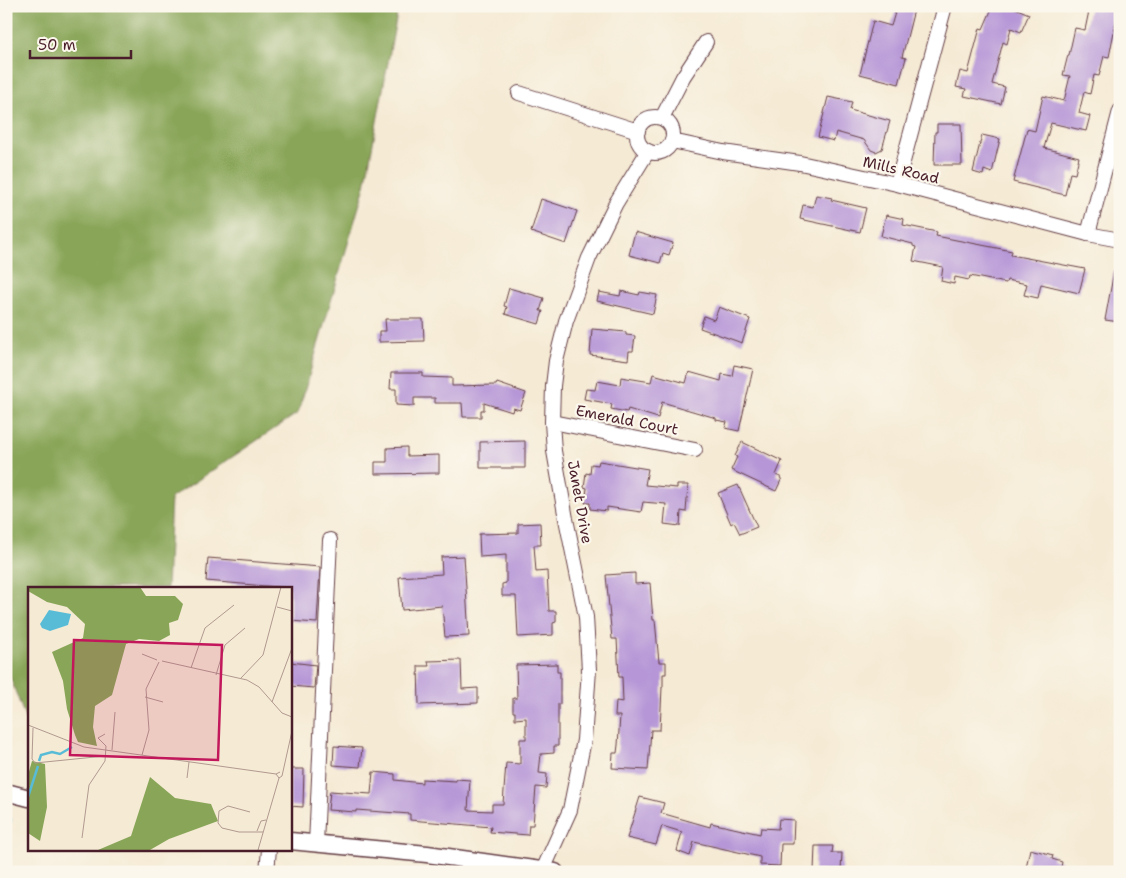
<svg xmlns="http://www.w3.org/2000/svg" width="1126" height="878" font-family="'Shantell Sans',sans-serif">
	<rect width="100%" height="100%" fill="#fbf7ec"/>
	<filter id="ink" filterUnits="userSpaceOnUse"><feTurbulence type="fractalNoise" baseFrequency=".02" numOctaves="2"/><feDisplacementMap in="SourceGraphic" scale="10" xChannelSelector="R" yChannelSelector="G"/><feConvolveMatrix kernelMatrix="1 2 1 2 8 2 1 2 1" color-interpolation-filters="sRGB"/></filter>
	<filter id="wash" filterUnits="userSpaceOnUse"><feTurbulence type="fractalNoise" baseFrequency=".0096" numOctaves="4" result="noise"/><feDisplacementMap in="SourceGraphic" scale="20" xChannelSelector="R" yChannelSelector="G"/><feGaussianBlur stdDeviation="1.12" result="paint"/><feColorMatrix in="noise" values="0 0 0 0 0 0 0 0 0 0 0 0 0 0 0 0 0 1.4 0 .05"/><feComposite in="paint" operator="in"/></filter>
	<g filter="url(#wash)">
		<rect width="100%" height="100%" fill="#f5ead4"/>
		<!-- forest -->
		<polygon fill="#89a658" stroke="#6a6242" points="16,6 415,6 397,14 365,186 298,413 171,498 167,588 29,588 29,728 6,666 6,11"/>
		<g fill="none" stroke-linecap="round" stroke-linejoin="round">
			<!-- stream -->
			<polyline stroke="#58bcd7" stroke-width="4" points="6,828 10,820"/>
		</g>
		<g id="blocks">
			<!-- building -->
			<g fill="#b696d7">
				<polygon points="897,6 915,6 902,57 906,58 899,84 860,74 873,21 891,26"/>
				<polygon points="993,6 1010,6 1029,14 1021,32 1011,28 1007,44 1003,42 992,84 1005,87 1001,104 964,96 966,89 956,87 960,71 968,73 980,28 983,29"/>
				<polygon points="1090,6 1119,6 1109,57 1104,56 1099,76 1094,75 1090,94 1084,92 1079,113 1090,116 1086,131 1051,123 1044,148 1079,157 1075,174 1070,173 1065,195 1013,182 1027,129 1035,131 1043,96 1064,101 1070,76 1063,75 1068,55 1069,55 1075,28 1085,30"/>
				<polygon points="828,97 852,102 850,110 890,121 882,149 876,152 871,150 864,140 836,132 834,141 818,137"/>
				<polygon points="937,124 961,124 962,165 934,165 935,132 937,132"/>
				<polygon points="982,135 1000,139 992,173 984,170 983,175 973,172"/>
				<polygon points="816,195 832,198 831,200 866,208 860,232 800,219 803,205 813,207"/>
				<polygon points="541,199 577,211 566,244 531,232"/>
				<polygon points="886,215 904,219 903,225 937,232 936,236 1012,251 1011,255 1085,269 1079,293 1041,284 1038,298 1024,295 1027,284 1007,280 1006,283 970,276 969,280 955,277 954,284 941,281 943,267 913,261 916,247 913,246 913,244 881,236"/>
				<polygon points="635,232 673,243 669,255 663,253 660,263 629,255"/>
				<polygon points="1114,271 1120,271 1120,322 1105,320"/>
				<polygon points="509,288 544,298 540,311 543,311 539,324 505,314 507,307 504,306"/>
				<polygon points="621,291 639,295 640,292 657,295 653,314 597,301 599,292 620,296"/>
				<polygon points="719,307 750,319 742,343 700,328 704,316 714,320"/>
				<polygon points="385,319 423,319 424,341 379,342 379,331 386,331"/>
				<polygon points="592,329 626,332 626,335 635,336 633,351 629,351 628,360 590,355"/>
				<polygon points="734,365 753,369 739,431 725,428 727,422 716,420 716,418 662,402 658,418 628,409 627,412 611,409 612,404 584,399 586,389 595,390 597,381 620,385 621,377 651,382 653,374 686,383 689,372 721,381 722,374 732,376"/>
				<polygon points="391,373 423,373 423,377 452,378 452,386 496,385 497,383 526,393 520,410 513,408 512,412 484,403 484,410 481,410 481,417 463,417 462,403 435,403 435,398 414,398 414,406 396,405 396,389 390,389"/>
				<polygon points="525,441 525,468 480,468 480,442"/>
				<polygon points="742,442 782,461 776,475 782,478 776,491 731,470 737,457 735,456"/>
				<polygon points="407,447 407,456 439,455 439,473 375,474 375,462 387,462 387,448"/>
				<polygon points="599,461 648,469 645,485 677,488 677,485 688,485 686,512 681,511 680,526 664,524 666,504 643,502 641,512 607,507 607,511 590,509 590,503 585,503 587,488 584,487 586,473 590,474 591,464 598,465"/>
				<polygon points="738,485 757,527 740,534 734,522 731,524 718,493"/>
				<polygon points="540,523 541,545 534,545 536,572 547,571 549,611 556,611 556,622 553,623 553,635 518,637 516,596 502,596 502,584 506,583 506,555 480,557 479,534 518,533 518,524"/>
				<polygon points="464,556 469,636 445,637 442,606 402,610 399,577 442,574 441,557"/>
				<polygon points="208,558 320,567 317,623 290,621 290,588 206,581"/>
				<polygon points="635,573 635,584 650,583 653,620 655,620 659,662 666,662 666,674 663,674 663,687 662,687 660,730 651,730 648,770 612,768 613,753 617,753 618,745 620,716 615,716 616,701 623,702 622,677 619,677 617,639 612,639 606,575"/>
				<polygon points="461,660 462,689 478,688 478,703 419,705 418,666 429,666 428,661"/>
				<polygon points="290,662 316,665 314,688 290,686"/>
				<polygon points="557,664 557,672 560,672 560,704 558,704 558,746 554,746 554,753 541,754 539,773 547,774 546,788 536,787 533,825 529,825 528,835 490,832 491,827 410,820 410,814 356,810 356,812 328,810 330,791 371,794 373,772 395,774 395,780 422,783 422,779 456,781 456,779 470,780 468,810 492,811 492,804 503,804 506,763 520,764 520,739 526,739 526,718 515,719 515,712 513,712 513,698 517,698 516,665"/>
				<polygon points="334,746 362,748 360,767 333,765"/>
				<polygon points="290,769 304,769 303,807 290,806"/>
				<polygon points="640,797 664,803 661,813 710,827 711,823 760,834 761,828 778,829 779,819 794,820 793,844 781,844 780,866 760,865 760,857 694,842 690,856 677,851 682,832 662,826 656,845 627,838"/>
				<polygon points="815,846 833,846 832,853 842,853 841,871 814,871"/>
				<polygon points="1030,849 1053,855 1052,859 1062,862 1060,872 1025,872"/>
			</g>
		</g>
	</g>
	<g filter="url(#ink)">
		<use href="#blocks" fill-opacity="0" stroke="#643d44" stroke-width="1"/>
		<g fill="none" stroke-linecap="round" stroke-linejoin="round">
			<!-- minor casing -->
			<g stroke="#643d44" stroke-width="16">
				<g id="minor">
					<polyline points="519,93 638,131"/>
					<circle cx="655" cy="135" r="18"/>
					<polyline points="662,118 683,77 706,42"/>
					<polyline points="672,141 723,152 800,163 897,184 1088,234 1120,240"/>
					<polyline points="897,184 945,6"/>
					<polyline points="1088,234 1120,111"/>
					<polyline points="552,422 695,450"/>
					<polyline points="316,844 330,540"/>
					<polyline points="543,870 570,810 584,740 589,670 586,617 566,519 554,451 552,422 553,386 556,361 566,321 589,258 616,203 648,151"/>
					<polyline points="267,872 269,849"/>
				</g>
			</g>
			<!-- major casing -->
			<g stroke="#643d44" stroke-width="19">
				<g id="major">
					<polyline points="6,792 29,798"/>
					<polyline points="290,841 427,854 555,872"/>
				</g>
			</g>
			<!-- minor -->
			<use href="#minor" stroke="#fff" stroke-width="14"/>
			<!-- major -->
			<use href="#major" stroke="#fff" stroke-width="16"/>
		</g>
	</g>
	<g text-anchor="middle" stroke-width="4.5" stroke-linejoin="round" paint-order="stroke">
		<!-- street labels -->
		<g font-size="15" fill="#4a1f2b" stroke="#fbf7ec">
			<text transform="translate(901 170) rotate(13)" y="5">Mills Road</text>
			<text transform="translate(627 420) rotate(11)" y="5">Emerald Court</text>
			<text transform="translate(580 502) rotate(80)" y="5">Janet Drive</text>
		</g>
	</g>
	<!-- overview -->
	<g transform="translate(28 587)">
		<rect width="264" height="264" fill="#f5ead4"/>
		<path d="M0,0H112L118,9H147L155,17L150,33L141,36L142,48L131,54L111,52L98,57L84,108L67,119L65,140L69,159L50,155L47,148L39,122L35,94L24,65L55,51L57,37L39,20L19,15L0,4ZM4,174L17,177L19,220L12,254L0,246V188ZM122,190L147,211L183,217L190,234L141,252L122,263H70L103,249Z" fill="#89a658"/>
		<path d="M21,23L43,27L40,38L22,44L14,41L12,37Z" fill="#58bcd7"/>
		<path fill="none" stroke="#58bcd7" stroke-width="2.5" d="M11,174L13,168L24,165L32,167L44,160M0,210L10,179"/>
		<path fill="none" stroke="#b19990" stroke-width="1" d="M249,20L264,24M114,67L129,73M134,74L219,93L231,100L254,126L264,130M163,81L177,41L206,18M188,88L197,58L217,41M213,91L235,68L253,0M117,110L135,115M244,115L264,61M0,138L56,160L248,187M5,141L4,172L7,176L77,169M84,163L87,125M114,168L121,143L118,102L131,75M252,185L248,187L251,191L254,189L264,144M159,191L161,175M222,225L200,219L191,224L190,236L194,241L211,245H235M229,244L233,234L238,233M54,251L61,198L77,174L78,159L70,151L77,147M230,263L251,191"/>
		<path fill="#c2185b" fill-opacity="0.15" stroke="#c2185b" stroke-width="2.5" d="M46,53L194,58L190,173L42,168Z"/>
		<rect width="264" height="264" fill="none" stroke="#4a1f2b" stroke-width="2.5"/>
	</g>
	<!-- margin -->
	<rect width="1126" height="878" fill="none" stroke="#fbf7ec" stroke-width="25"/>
	<!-- scale -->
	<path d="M30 50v8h101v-8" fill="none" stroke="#4a1f2b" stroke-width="2.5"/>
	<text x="38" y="50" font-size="15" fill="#4a1f2b" stroke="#fbf7ec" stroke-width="4" paint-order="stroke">50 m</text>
</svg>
